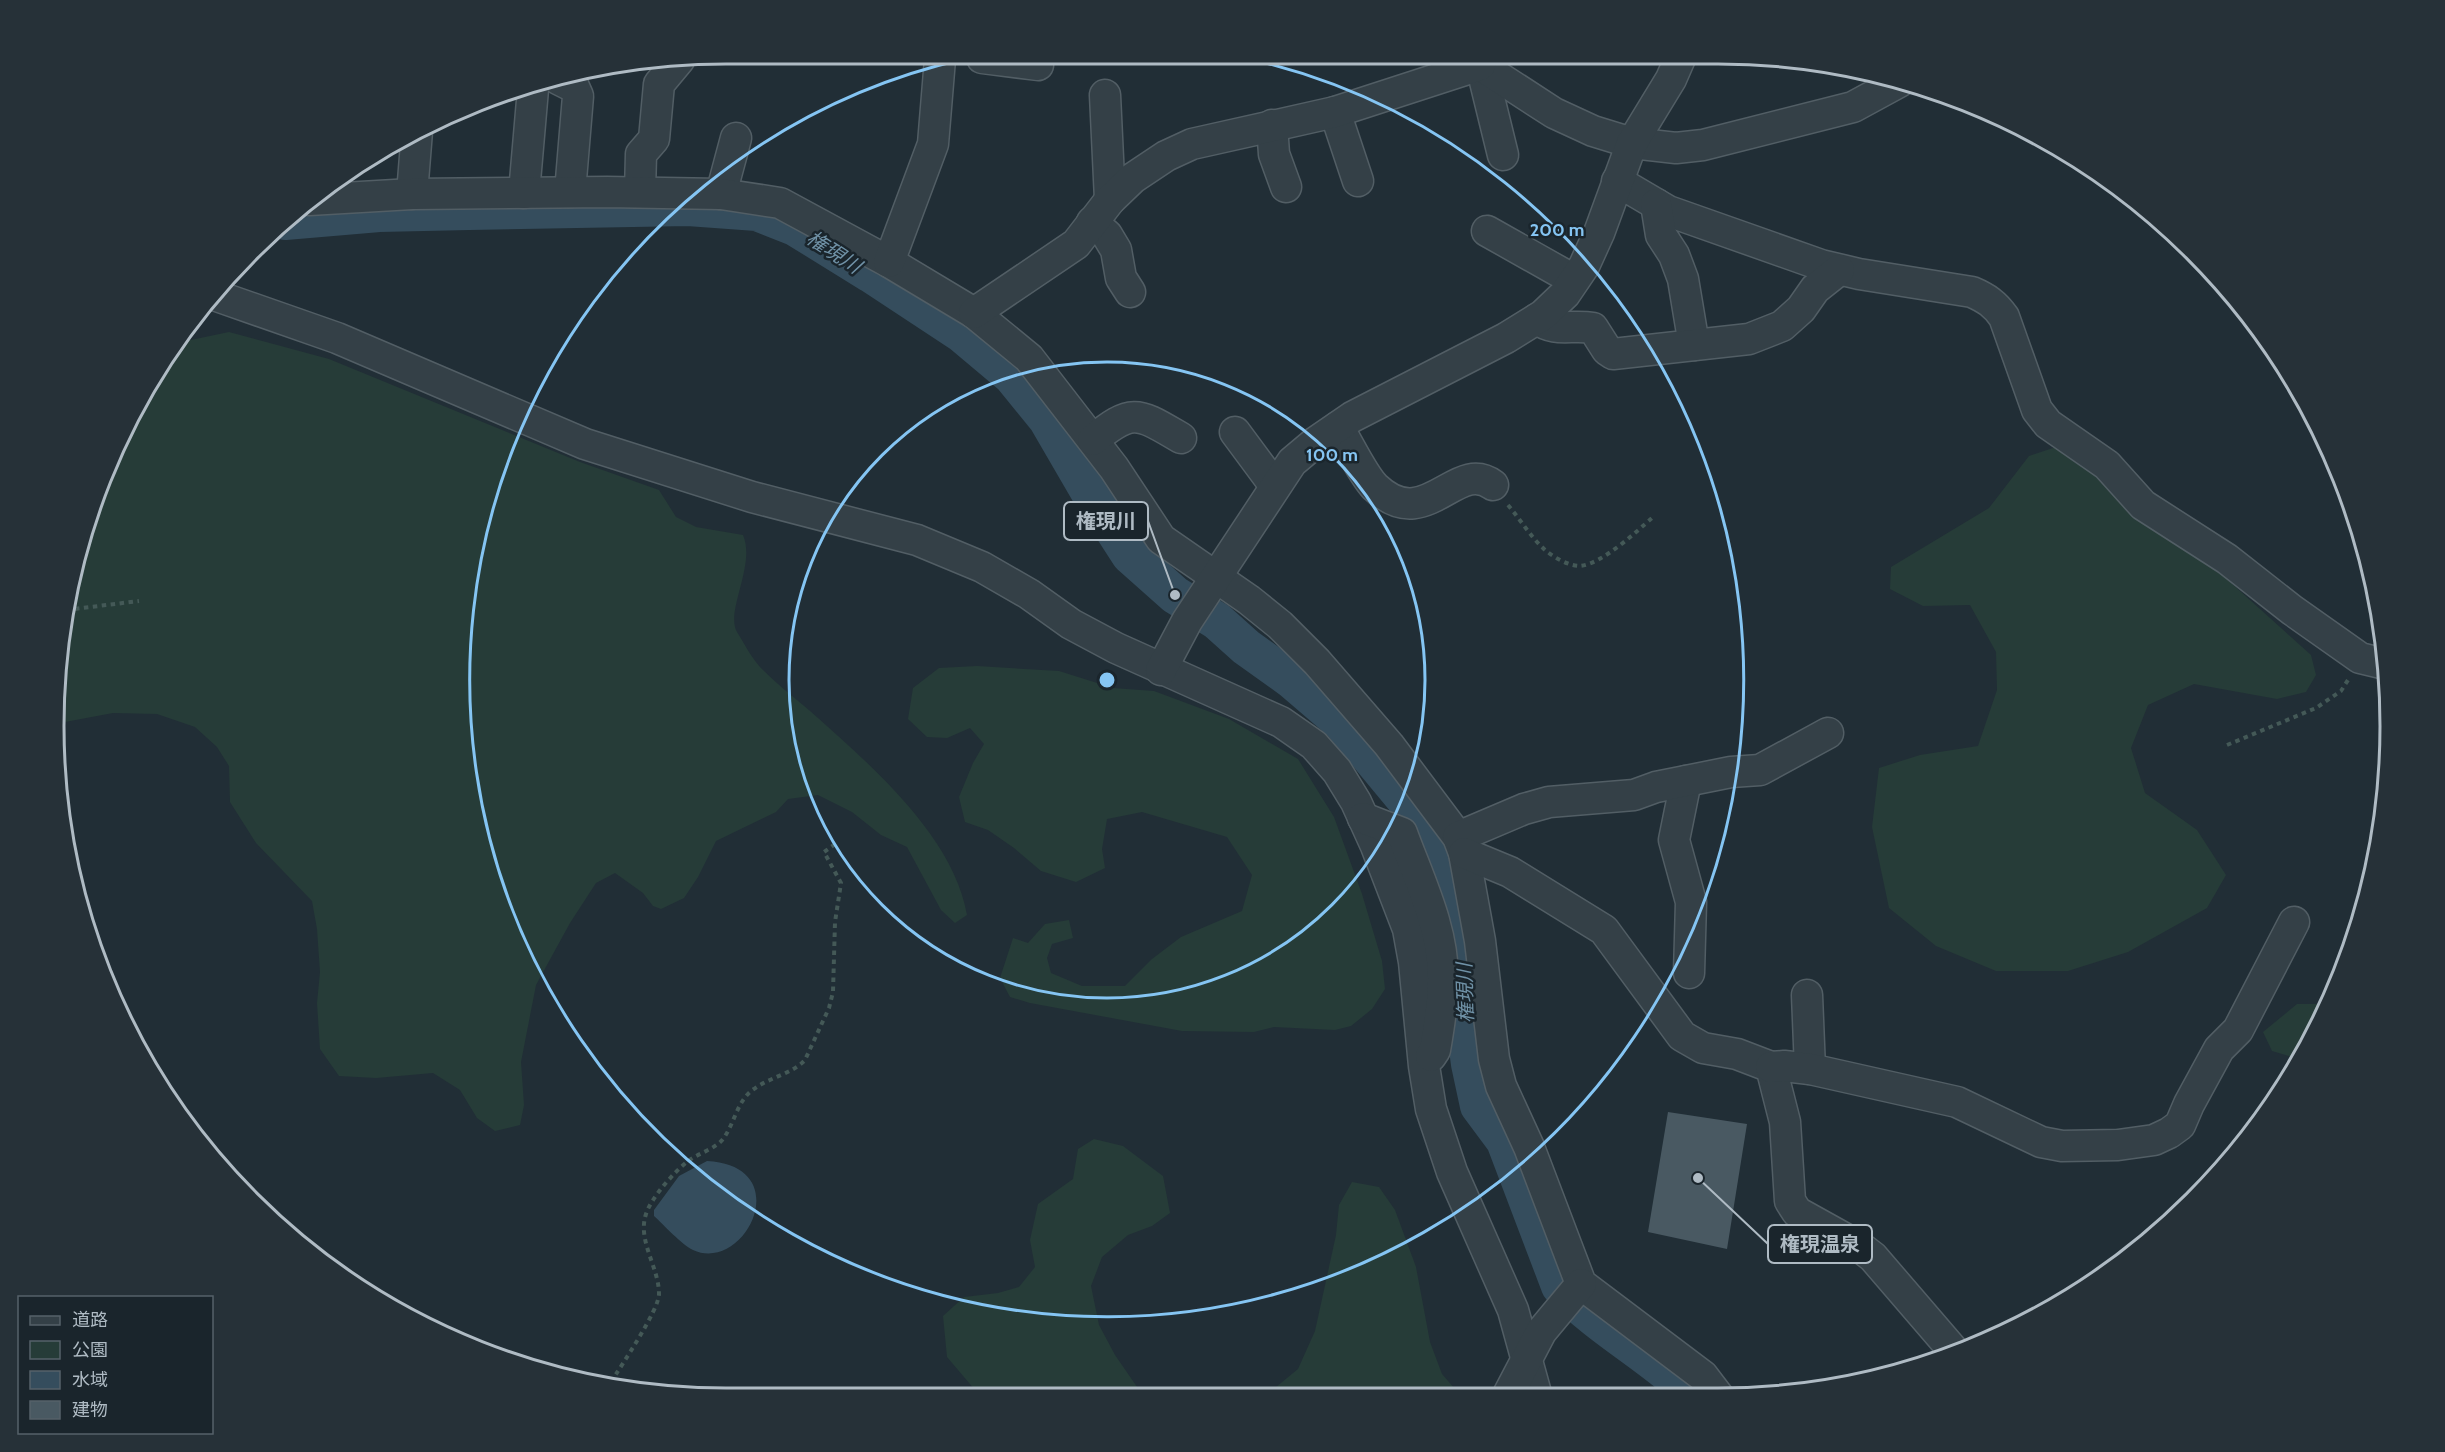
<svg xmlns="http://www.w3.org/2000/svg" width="2445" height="1452" font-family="Cabin,'Noto Sans JP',sans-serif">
	<rect width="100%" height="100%" fill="#212e36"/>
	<!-- green -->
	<g fill="#263c38">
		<path d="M229,332L329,359L580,462L659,490L676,517L696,527L743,535C756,565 725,612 737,632C744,643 751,657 760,667C777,685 799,701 818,718C874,768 954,838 967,915L955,923L941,910L907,847L881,835L852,812L818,795L788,799L776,812L716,841L698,877L684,898L661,909L653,906L643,893L615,873L596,883L570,923L536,985L521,1062L524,1105L520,1125L495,1131L477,1118L460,1090L433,1073L376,1078L339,1076L320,1049L317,1003L320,972L317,929L312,901L256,843L230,802L229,766L217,747L195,727L157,714L113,713L65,722L54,720L60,638L90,510L167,352L178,339L186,341Z"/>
		<polygon points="2062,445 2138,504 2220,573 2311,655 2316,675 2306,692 2277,699 2194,684 2148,705 2131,748 2145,793 2197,830 2226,875 2207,908 2128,952 2068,971 1996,971 1936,946 1889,908 1872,827 1879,768 1920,755 1978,746 1997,690 1996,652 1970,605 1923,606 1890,589 1891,567 1989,508 2029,456"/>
		<polygon points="977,666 1059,671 1113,688 1154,691 1229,719 1298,759 1334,817 1362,894 1382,961 1385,989 1372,1009 1351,1026 1335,1030 1274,1027 1254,1032 1182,1031 1030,1003 1010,997 1000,978 1013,938 1028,943 1045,924 1069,920 1073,938 1052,944 1047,958 1051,973 1082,986 1125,986 1152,959 1181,937 1242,911 1252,875 1227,837 1142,812 1107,819 1102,849 1105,868 1076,882 1041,871 1014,848 988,830 965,822 959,797 973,763 984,744 970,728 947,738 927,737 908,719 913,688 939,668"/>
		<polygon points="2297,1004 2328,1004 2299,1059 2272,1051 2263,1032"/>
		<polygon points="1094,1139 1123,1146 1163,1176 1170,1213 1152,1226 1128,1235 1102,1257 1091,1286 1099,1325 1115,1355 1144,1397 981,1397 947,1357 943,1316 964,1297 998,1293 1019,1287 1035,1267 1030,1240 1038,1204 1073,1179 1078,1149"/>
		<polygon points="1352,1182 1379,1187 1395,1210 1416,1267 1430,1342 1442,1374 1462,1397 1264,1397 1298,1369 1315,1331 1336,1235 1339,1205"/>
	</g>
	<!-- water -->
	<path fill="#354d5d" d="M707,1161C798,1166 745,1274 693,1250C681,1244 664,1225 654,1216V1210L679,1176Z"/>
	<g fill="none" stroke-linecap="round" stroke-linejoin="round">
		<!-- river -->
		<path stroke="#354d5d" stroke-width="38" d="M285,221L379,213L469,211L688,207L757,212L795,227L871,274L962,334L1012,376L1047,419L1090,493L1130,555L1175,595L1217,621L1246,647L1292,680L1341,722L1413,809L1427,832L1458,926L1465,964L1464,1018L1470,1064L1479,1106L1505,1141L1560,1286C1599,1329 1654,1356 1695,1397"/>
	</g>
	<!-- building -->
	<polygon fill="#495962" points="1668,1112 1747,1124 1727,1249 1648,1232"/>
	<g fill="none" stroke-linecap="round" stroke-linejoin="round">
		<!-- minor casing -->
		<g stroke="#525e65" stroke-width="33">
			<g id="minor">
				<polyline points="1479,57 1503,155"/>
				<polyline points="982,58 1038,65"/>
				<polyline points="1480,65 1554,113 1593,131 1632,143 1676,148 1703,145 1853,107 1899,82"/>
				<polyline points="558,79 574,87 578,96 570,192"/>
				<polyline points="1105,95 1110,200"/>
				<polyline points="1335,112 1358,181"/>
				<polyline points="1272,125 1274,154 1286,187"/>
				<path d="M1617,181L1668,211L1821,265L1859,274L1972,292C1986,298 1995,304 2004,317L2037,410L2048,424L2107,465L2143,505L2227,559L2292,610L2360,658L2385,664"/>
				<polyline points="640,192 641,154 654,139 659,84 679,60"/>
				<polyline points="524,193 533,89"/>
				<polyline points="412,194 417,131"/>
				<polyline points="721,194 736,138"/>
				<polyline points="309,200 412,194 607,192 721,194 780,203 889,262 974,313 1029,358 1114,468 1161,539 1249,600 1280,625 1317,662 1389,745 1458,837 1464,853 1480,941 1494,1059 1501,1086 1529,1147 1581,1284 1703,1376 1719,1397"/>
				<polyline points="1656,204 1661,235 1674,255 1683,279 1694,345"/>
				<polyline points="1092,222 1107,235 1116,250 1121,278 1130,292"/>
				<polyline points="1487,231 1574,280"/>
				<polyline points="889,262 933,144 940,59"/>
				<polyline points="214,295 337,338 585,444 752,497 917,540 982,567 1029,594 1071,624 1116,648 1281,722 1314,745 1337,771 1356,802 1376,846 1408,929 1414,962 1424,1066 1431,1109 1452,1172 1513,1310 1537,1397"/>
				<polyline points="974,313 1076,244 1110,200 1133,178 1166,156 1192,144 1335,112 1480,65"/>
				<path d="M1537,319C1556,333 1571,324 1593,328L1607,350L1613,354L1749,339L1782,326L1801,309L1815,289L1839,270"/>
				<path d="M1338,427C1348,443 1363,475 1375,487C1426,536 1456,457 1493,485"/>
				<polyline points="1235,432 1275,486"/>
				<path d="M1093,440C1133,407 1138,413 1181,438"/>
				<polyline points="1161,670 1187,621 1292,462 1317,441 1352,417 1506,338 1543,315 1565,294 1584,266 1599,233 1632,143 1671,79 1681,56"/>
				<polyline points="1686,781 1674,840 1691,902 1689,973"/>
				<path d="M1363,818L1402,833C1419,880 1444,929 1443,981C1443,1004 1439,1027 1435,1050L1431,1056"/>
				<polyline points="1458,837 1524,809 1549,802 1634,795 1656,787 1731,772 1760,770 1828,733"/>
				<polyline points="1464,853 1510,872 1604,930 1682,1036 1703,1048 1737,1054 1771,1067 1785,1122 1790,1201 1797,1212 1860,1247 1873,1257 1953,1350"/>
				<polyline points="1807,995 1810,1069"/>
				<polyline points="1771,1067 1784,1066 1810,1069 1957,1102 2041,1142 2062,1146 2118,1145 2154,1140 2169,1133 2180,1125 2189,1104 2219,1049 2238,1030 2294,922"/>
				<polyline points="1507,1397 1541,1332 1581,1284"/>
			</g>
		</g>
		<!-- path -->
		<g stroke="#445957" stroke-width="4" stroke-dasharray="4.5 4.5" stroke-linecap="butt">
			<path d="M1508,505C1520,519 1530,536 1543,548C1551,556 1568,566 1580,566C1602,564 1636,532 1652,518"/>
			<polyline points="66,610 139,601"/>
			<polyline points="2227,745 2316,708 2341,691 2348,680"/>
			<path d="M611,1382C621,1366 659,1310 659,1294C659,1267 637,1241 646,1214C651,1198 675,1171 688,1161C699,1153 715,1149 723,1139C735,1123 737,1100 754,1089C770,1077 792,1074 805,1060L829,1008L833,992L835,922L841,883L824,852L838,842"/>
		</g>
		<!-- minor -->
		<use href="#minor" stroke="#344047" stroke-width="30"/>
	</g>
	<!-- distance rings -->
	<g fill="none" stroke="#85c5f3" stroke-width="3">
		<circle cx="1107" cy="680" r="318"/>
		<path d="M1245 58A637 637 0 1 1 964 59"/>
	</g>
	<g text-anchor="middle" stroke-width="5" stroke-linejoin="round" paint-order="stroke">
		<!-- water labels -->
		<g font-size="20" font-style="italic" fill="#7092a7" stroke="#1a252c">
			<text transform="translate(834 252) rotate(33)" y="7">権現川</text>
			<text transform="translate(1465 993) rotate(-92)" y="7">権現川</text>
		</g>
	</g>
	<!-- crop -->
	<path d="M0 0H2445V1452H0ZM726 64H1718A662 662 0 0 1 2380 726V726A662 662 0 0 1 1718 1388H726A662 662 0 0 1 64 726V726A662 662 0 0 1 726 64Z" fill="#263138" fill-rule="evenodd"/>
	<path fill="none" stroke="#afbbc4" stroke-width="3" d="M726 64H1718A662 662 0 0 1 2380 726V726A662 662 0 0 1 1718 1388H726A662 662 0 0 1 64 726V726A662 662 0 0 1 726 64Z"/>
	<circle cx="1107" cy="680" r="9" fill="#85c5f3" stroke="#1a252c" stroke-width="3"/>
	<g font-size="18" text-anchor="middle" font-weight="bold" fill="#85c5f3" stroke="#1a252c" stroke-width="5" stroke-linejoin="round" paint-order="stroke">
		<text x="1557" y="236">200 m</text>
		<text x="1332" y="461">100 m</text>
	</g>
	<!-- callouts -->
	<path fill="none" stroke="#afbbc4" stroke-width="2" d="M1175 595L1148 521M1698 1178L1768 1244"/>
	<g fill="#afbbc4" stroke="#1a252c" stroke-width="2">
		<circle cx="1175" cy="595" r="6"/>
		<circle cx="1698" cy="1178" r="6"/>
	</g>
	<g fill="#1a252c" stroke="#afbbc4" stroke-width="2">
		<rect x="1064" y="502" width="84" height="38" rx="6"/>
		<rect x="1768" y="1225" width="104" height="38" rx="6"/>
	</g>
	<g font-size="20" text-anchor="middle" font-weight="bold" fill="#afbbc4">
		<text x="1106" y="528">権現川</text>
		<text x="1820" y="1251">権現温泉</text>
	</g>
	<!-- legend -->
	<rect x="18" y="1296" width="195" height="138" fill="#1a252c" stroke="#566169" stroke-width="1.5"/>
	<rect x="30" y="1316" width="30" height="9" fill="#344047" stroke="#566169" stroke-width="1.5"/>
	<text x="72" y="1326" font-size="18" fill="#afbbc4">道路</text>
	<rect x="30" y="1341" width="30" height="18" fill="#263c38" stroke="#566169" stroke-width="1.5"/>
	<text x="72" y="1356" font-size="18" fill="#afbbc4">公園</text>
	<rect x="30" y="1371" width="30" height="18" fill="#354d5d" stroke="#566169" stroke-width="1.5"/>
	<text x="72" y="1386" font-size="18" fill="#afbbc4">水域</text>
	<rect x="30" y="1401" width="30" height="18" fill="#495962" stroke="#566169" stroke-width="1.5"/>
	<text x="72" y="1416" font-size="18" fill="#afbbc4">建物</text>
</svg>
